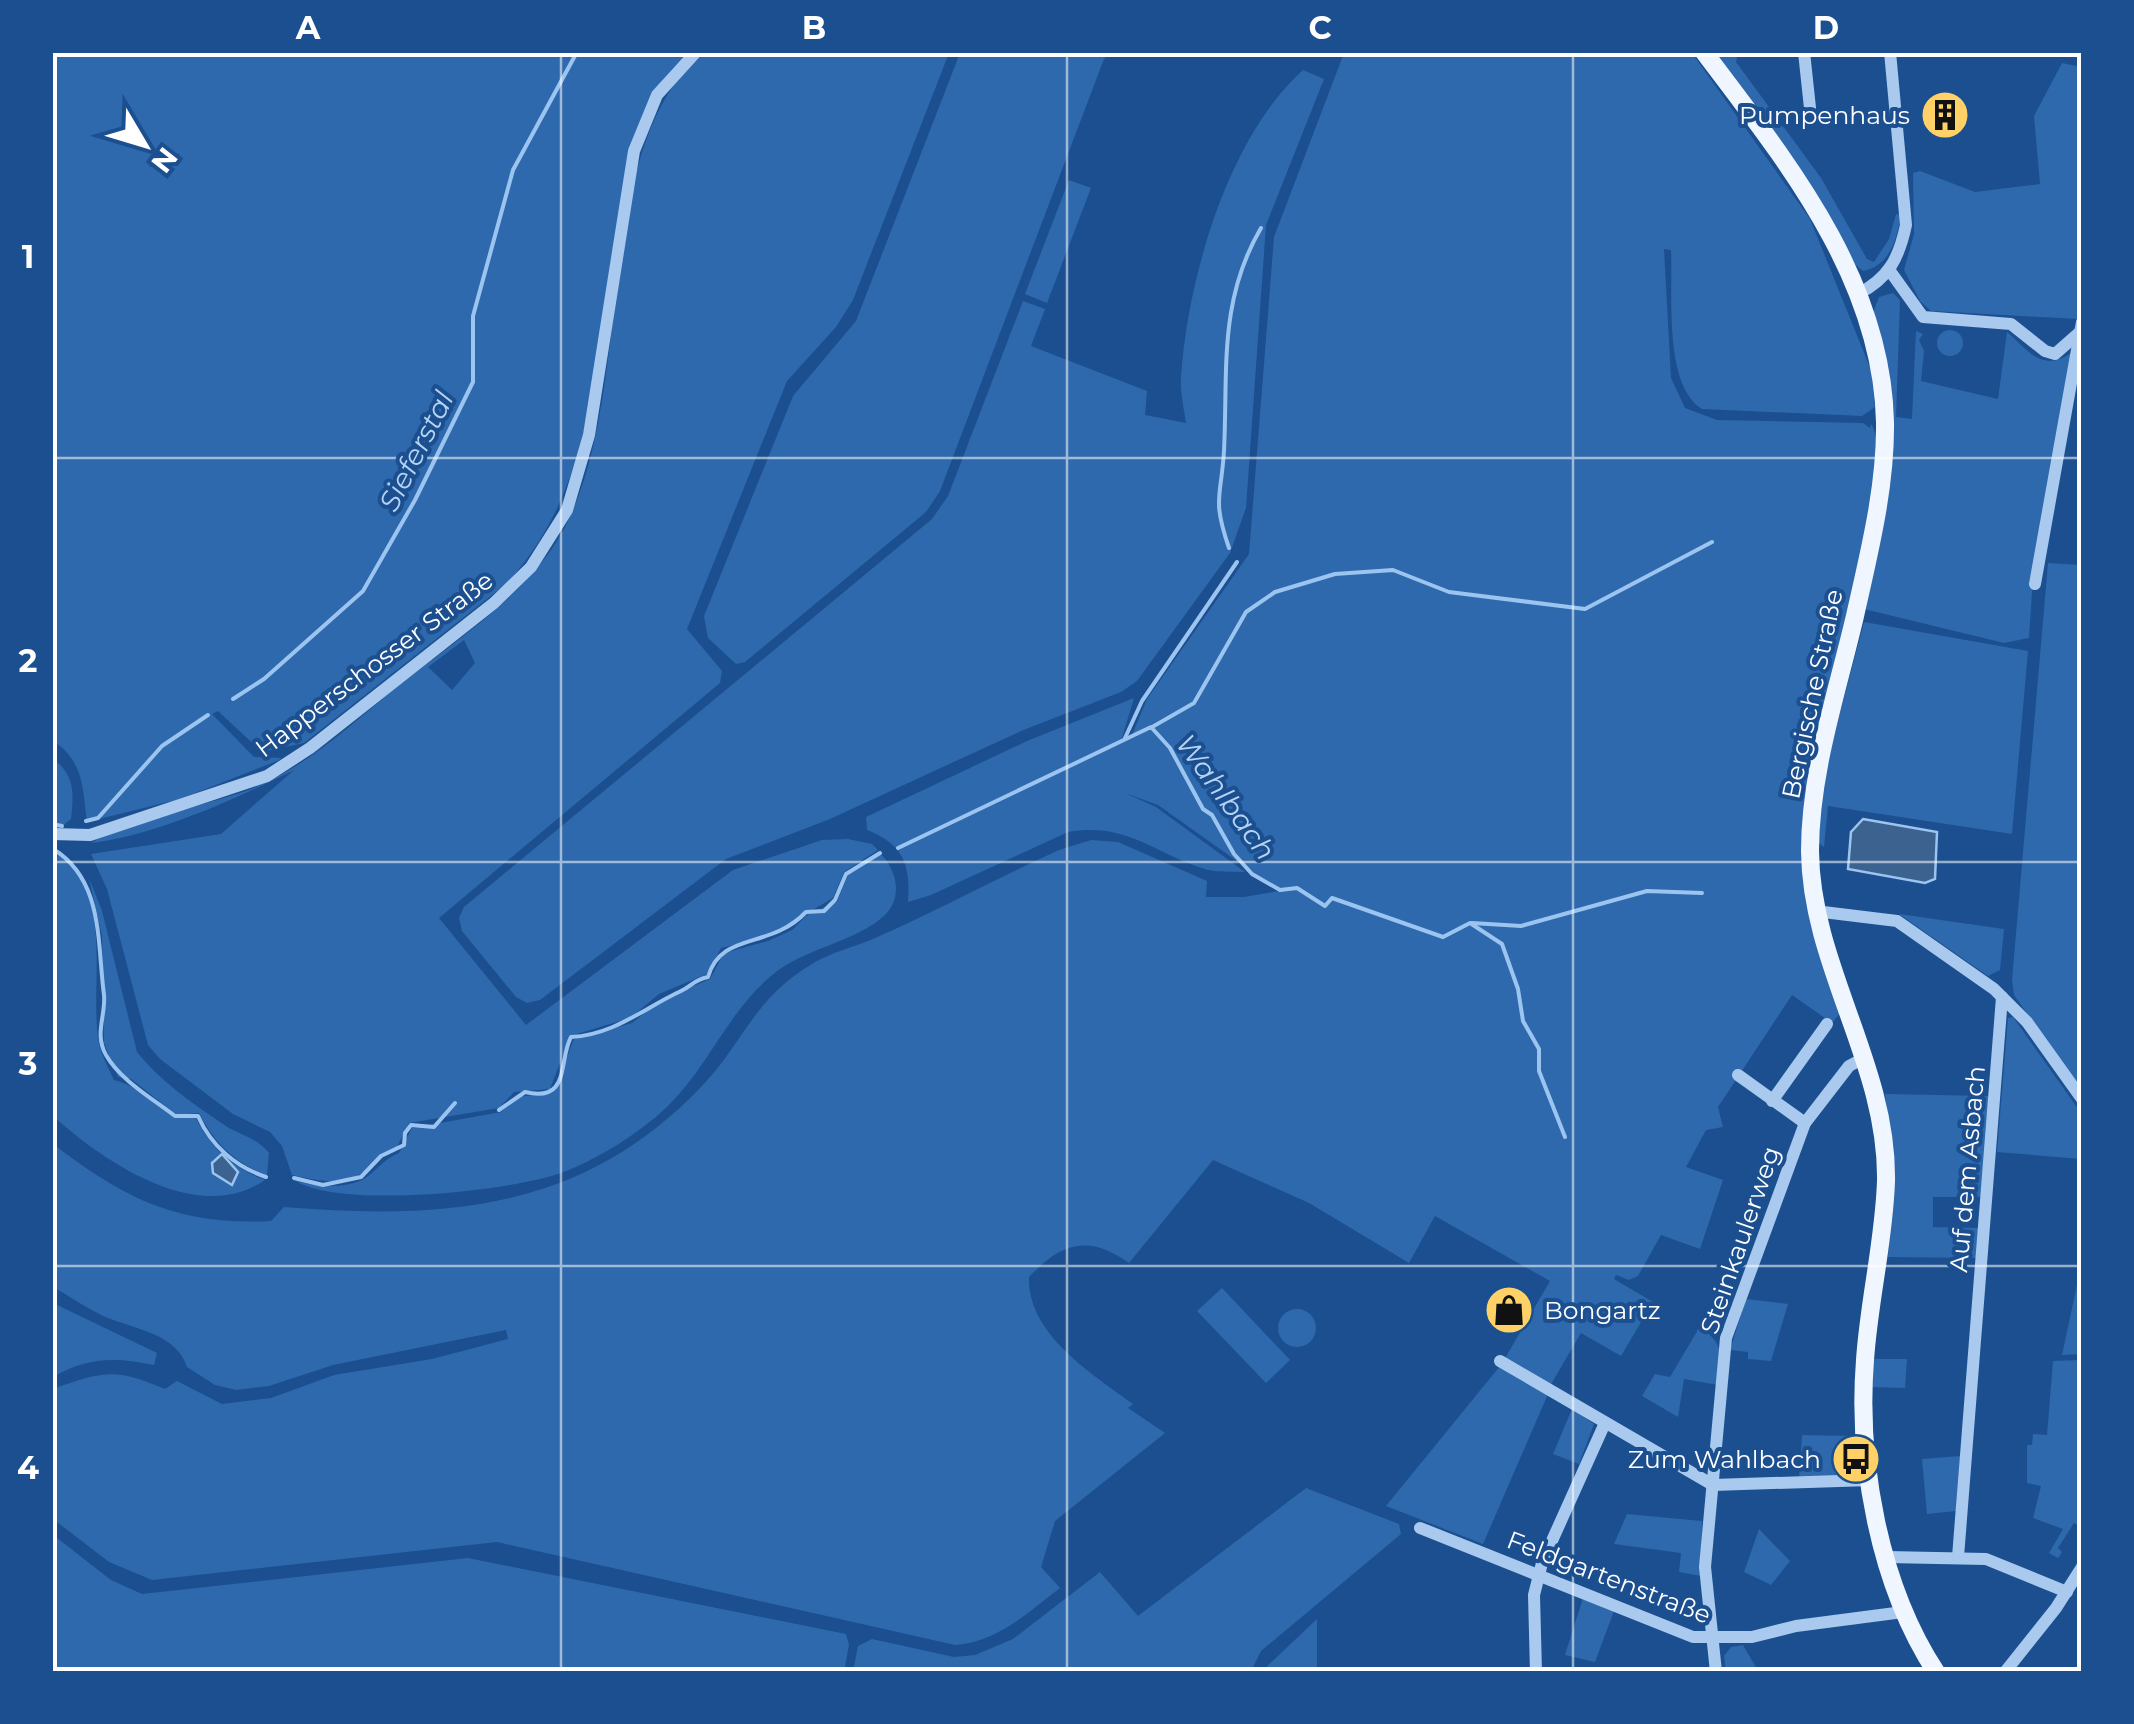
<svg xmlns="http://www.w3.org/2000/svg" width="2134" height="1724" font-family="Montserrat,sans-serif">
	<rect width="100%" height="100%" fill="#1b4f8f"/>
	<!-- green -->
	<g fill="#2e69ad" fill-rule="evenodd">
		<path d="M706,52L949,53L853,300L836,327L787,381L687,629L722,671L720,683L439,918L526,1025L733,870L822,840L848,839L872,844L878,850L844,872L833,898L766,937L721,948L707,974L659,994L630,1018L570,1036L550,1089L514,1092L499,1108L409,1123L396,1149C380,1154 376,1162 363,1172C345,1187 313,1180 292,1175L282,1146L270,1132L233,1114L160,1059L148,1045L107,889L91,854L221,834L294,770C235,799 157,835 91,843C133,817 207,807 256,787C309,765 354,722 398,686C450,645 512,605 551,550C643,419 583,144 706,52ZM464,640L475,663L452,690L428,667Z"/>
		<path d="M52,53H688C636,98 628,160 617,225C598,348 596,488 506,584L304,743L262,752L218,711L212,714L254,757L282,758L277,761L180,799L87,822C82,788 85,762 52,740Z"/>
		<polygon points="960,53 1110,53 1104,59 940,491 926,512 745,662 736,664 708,638 704,616 793,396 856,321"/>
		<path d="M1344,53H1692L1810,219L1871,370L1875,407L1862,416L1702,409C1663,385 1673,293 1671,250L1664,249L1671,378L1685,408L1717,420L1863,423L1870,428L1871,424C1900,463 1814,720 1810,782C1804,867 1806,933 1840,1013L1832,1023L1792,995L1718,1107L1723,1127L1706,1130L1686,1167L1723,1180L1700,1249L1661,1235L1638,1276L1629,1280L1616,1275L1614,1279L1653,1302L1621,1356L1581,1333L1550,1386L1504,1360L1550,1281L1435,1216L1409,1263L1309,1203L1213,1160L1129,1263C1088,1234 1061,1243 1029,1277C1027,1334 1092,1374 1133,1404L1128,1408L1165,1433L1055,1521L1041,1567L1060,1588C1027,1613 998,1642 955,1645L497,1542L152,1580L109,1562L53,1519L55,1388C105,1371 115,1368 165,1389L177,1381L222,1404L271,1398L334,1375L432,1359L508,1339L506,1330L333,1365L269,1386L236,1390L215,1385L187,1367C176,1332 131,1329 101,1315C85,1307 69,1296 53,1287L52,1143C124,1199 179,1226 271,1221L284,1207C446,1220 583,1211 702,1086C744,1042 753,999 812,964C831,952 855,947 875,938C937,911 997,878 1059,850L1091,840L1118,842L1207,881L1206,897H1244L1279,891L1158,805L1125,793L1156,807L1245,872C1232,871 1217,873 1205,869C1152,853 1128,822 1068,832L931,895L908,902C911,865 903,844 867,830L866,817L1027,741L1134,698L1122,738L1131,739L1196,704L1206,685L1192,702L1132,735L1147,699L1249,554L1274,237Z"/>
		<path d="M1712,53H1738L1736,62L1821,178L1867,259L1874,262L1889,239L1896,214L1901,215C1897,239 1890,266 1863,271L1854,264Z"/>
		<polygon points="2062,63 2081,67 2082,293 2077,319 1931,311 1920,301 1904,270 1914,234 1913,173 1920,171 1975,192 2040,184 2034,116"/>
		<path d="M1303,70L1324,79L1266,225L1246,508L1230,553L1137,681L1121,692L1021,731L830,819L726,859L540,1000L527,1003L516,997L462,931L459,918L464,907L932,519L948,496L1023,301L1045,309L1031,346L1147,391L1145,415L1186,423C1184,409 1180,392 1181,378C1187,280 1228,137 1303,70Z"/>
		<polygon points="1069,180 1091,188 1047,303 1025,294"/>
		<path d="M1893,293L1900,300L1896,417L1912,419L1916,331L1923,334L1919,340L1924,351L1921,381L1998,399L2007,332C2029,351 2042,373 2071,353L2034,562L2029,638L2004,643L1864,609L1883,513L1873,313L1879,297Z"/>
		<circle cx="1950" cy="343" r="13"/>
		<polygon points="2048,563 2081,565 2081,1091 2014,995 2012,980"/>
		<polygon points="1864,622 2028,651 2012,834 1828,806 1824,847 1816,841 1822,781"/>
		<path d="M52,758C75,774 74,794 71,819L60,828L53,827Z"/>
		<path d="M52,851C118,888 88,982 99,1044C102,1056 109,1069 114,1080C149,1088 158,1119 196,1118C210,1148 235,1169 265,1180C199,1226 105,1163 53,1116Z"/>
		<path d="M881,854C897,871 903,897 885,915C857,942 803,948 771,976C728,1012 708,1067 668,1106C640,1133 594,1162 558,1174C507,1191 341,1209 296,1181C316,1186 340,1189 360,1181C375,1174 382,1159 399,1153L412,1128L501,1112L516,1097L553,1093L574,1039L632,1023L662,999L710,979L724,953L768,941L792,930L808,914L837,902L848,875Z"/>
		<path d="M89,878L102,911L137,1052C160,1081 192,1103 223,1124C238,1135 257,1137 269,1153L267,1175C236,1164 214,1143 199,1113L177,1115L131,1079L118,1077L104,1043L102,936Z"/>
		<polygon points="1899,914 2004,929 2000,970 1988,976"/>
		<polygon points="2013,1017 2081,1113 2081,1159 1997,1152 2008,1018"/>
		<polygon points="1885,1094 1990,1096 1982,1197 1933,1197 1933,1227 1979,1228 1977,1258 1888,1257 1894,1165"/>
		<polygon points="2081,1266 2081,1354 2062,1355"/>
		<polygon points="1222,1288 1290,1360 1266,1383 1197,1311"/>
		<polygon points="1746,1299 1788,1304 1771,1361 1748,1359 1748,1352 1730,1350"/>
		<path d="M53,1303L157,1353L154,1365C115,1357 87,1357 53,1377Z"/>
		<circle cx="1297" cy="1328" r="19"/>
		<path d="M1699,1328C1726,1342 1720,1357 1718,1385L1684,1379L1678,1417L1642,1396L1655,1374L1670,1377Z"/>
		<polygon points="1873,1359 1907,1359 1905,1388 1871,1387"/>
		<polygon points="2081,1360 2081,1527 2074,1523 2058,1548 2062,1552 2058,1558 2049,1553 2063,1529 2033,1518 2041,1486 2027,1483 2027,1445 2032,1445 2033,1434 2047,1435 2053,1361"/>
		<polygon points="1500,1366 1548,1394 1483,1544 1386,1506"/>
		<polygon points="1572,1409 1594,1424 1579,1464 1553,1454"/>
		<polygon points="1802,1435 1853,1436 1857,1477 1799,1479"/>
		<polygon points="1960,1456 1956,1511 1927,1514 1922,1459"/>
		<polygon points="1306,1488 1399,1524 1401,1534 1261,1651 1251,1671 853,1671 858,1646 872,1639 954,1657 975,1655 1013,1639 1100,1572 1138,1616"/>
		<polygon points="1627,1514 1702,1521 1701,1576 1679,1572 1681,1553 1614,1544"/>
		<polygon points="1759,1529 1790,1561 1771,1585 1744,1572"/>
		<polygon points="52,1534 111,1580 142,1594 468,1558 846,1634 849,1645 844,1672 53,1671"/>
		<polygon points="1583,1598 1614,1611 1595,1662 1565,1655"/>
		<polygon points="1317,1619 1317,1671 1262,1671"/>
		<polygon points="1743,1645 1758,1671 1726,1671 1724,1656 1731,1647"/>
	</g>
	<!-- water -->
	<g fill="#3c6290" stroke="#9cc4f0" stroke-width="2.5">
		<polygon points="1863,819 1937,832 1935,879 1925,883 1848,869 1851,832"/>
		<polygon points="222,1154 238,1172 232,1185 213,1173 212,1163"/>
	</g>
	<g fill="none" stroke-linecap="round" stroke-linejoin="round">
		<!-- stream -->
		<g stroke="#9cc4f0" stroke-width="4">
			<path d="M1229,548C1212,498 1221,499 1224,451C1228,372 1218,301 1261,228"/>
			<polyline points="233,699 264,679 363,591 415,500 473,382 473,316 513,170 577,52"/>
			<polyline points="1152,727 1194,703 1246,612 1275,592 1335,574 1393,570 1449,592 1585,609 1712,542"/>
			<polyline points="1125,738 1142,701 1237,562"/>
			<polyline points="86,821 98,818 162,746 208,715"/>
			<polyline points="52,824 62,826"/>
			<polyline points="898,848 1151,727 1170,748 1203,809 1212,815 1234,854 1252,874 1280,890 1297,888 1325,906 1332,898 1443,937 1470,923 1502,944 1518,989 1523,1021 1539,1049 1539,1071 1565,1137"/>
			<path d="M53,849C104,880 97,943 104,995C106,1015 94,1034 106,1055C120,1080 153,1099 175,1116H198C211,1146 236,1167 266,1177"/>
			<polyline points="1472,923 1521,926 1647,891 1702,893"/>
			<path d="M499,1110L525,1092C571,1103 558,1061 571,1037C614,1035 644,1008 681,991C692,986 695,979 708,977C721,931 770,950 806,912L824,911L835,900L846,874L880,853"/>
			<polyline points="294,1178 323,1185 361,1177 381,1156 404,1145 405,1133 411,1125 434,1127 455,1103"/>
		</g>
		<!-- minor -->
		<g stroke="#a9c9ee" stroke-width="12">
			<polyline points="1804,52 1810,108"/>
			<polyline points="1890,271 1923,317 2011,324 2045,351 2055,354 2080,332"/>
			<path d="M1858,294C1889,278 1899,258 1906,225L1890,52"/>
			<polyline points="2035,584 2082,322"/>
			<polyline points="52,834 90,835 267,776 310,748 494,603 531,567 567,510 589,435 634,151 657,95 696,52"/>
			<polyline points="1815,911 1897,921 1994,989 2027,1022 2082,1099"/>
			<polyline points="1738,1075 1805,1123"/>
			<polyline points="1772,1101 1827,1024"/>
			<polyline points="1500,1361 1713,1485 1870,1480"/>
			<polyline points="1420,1528 1693,1637 1752,1637 1796,1626 1903,1612"/>
			<polyline points="1887,1557 1986,1559 2067,1592"/>
			<polyline points="1958,1557 2002,997"/>
			<polyline points="1536,1672 1534,1595 1542,1563 1605,1423"/>
			<polyline points="1716,1672 1705,1567 1726,1338 1805,1123 1849,1066 1866,1057"/>
			<polyline points="2005,1672 2056,1608 2082,1567"/>
		</g>
		<!-- major -->
		<path stroke="#f0f6ff" stroke-width="18" d="M1704,52C1786,161 1882,278 1885,422C1886,487 1869,553 1855,616C1837,693 1810,772 1810,851C1811,967 1888,1064 1886,1181C1884,1242 1869,1300 1865,1360C1857,1462 1879,1585 1936,1672"/>
	</g>
	<!-- grid -->
	<path fill="none" stroke="#fff" stroke-width="2.5" stroke-opacity="0.55" d="M561,52V1672M1067,52V1672M1573,52V1672M52,458H2082M52,862H2082M52,1266H2082"/>
	<!-- icons -->
	<defs>
		<g id="building-disc" transform="scale(2.5)"><circle r="9.5" fill="#ffd166" stroke="#1b4f8f"/><path d="M-4-6H4V6H1V3H-1V6H-4ZM-2.5-4.3h1.7v1.8h-1.7ZM.8-4.3h1.7v1.8H.8ZM-2.5-1h1.7V.8h-1.7ZM.8-1h1.7V.8H.8Z" fill="#111"/></g>
		<g id="shop-disc" transform="scale(2.5)"><circle r="9.5" fill="#ffd166" stroke="#1b4f8f"/><path d="M-5-2.5h2.3a2.7 3.5 0 0 1 5.4 0H5L5.5 6h-11ZM-1.5-2.5h3a1.5 2.3 0 0 0-3 0Z" fill="#111"/></g>
		<g id="bus-disc" transform="scale(2.5)"><circle r="9.5" fill="#ffd166" stroke="#1b4f8f"/><path d="M-5-6H5V4H4V6H2V4H-2V6H-4V4H-5ZM-3.5-4V0h7V-4ZM-3.5 1.2v1.5H-2V1.2ZM2 1.2v1.5H3.5V1.2Z" fill="#111"/></g>
	</defs>
	<g fill-rule="evenodd">
		<use href="#building-disc" x="1945" y="115"/>
		<use href="#shop-disc" x="1509" y="1310"/>
		<use href="#bus-disc" x="1856" y="1459"/>
	</g>
	<g text-anchor="middle" stroke-width="8" stroke-linejoin="round" paint-order="stroke">
		<!-- poi labels -->
		<g font-size="25" fill="#fff" stroke="#1b4f8f" text-anchor="end">
			<text x="1910" y="124">Pumpenhaus</text>
			<text x="1544" y="1319" text-anchor="start">Bongartz</text>
			<text x="1821" y="1468">Zum Wahlbach</text>
		</g>
		<!-- street labels -->
		<g font-size="25" fill="#fff" stroke="#1b4f8f">
			<text transform="translate(374 664) rotate(-37)" y="9">Happerschosser Straße</text>
			<text transform="translate(1812 694) rotate(-78)" y="9">Bergische Straße</text>
			<text transform="translate(1967 1169) rotate(-85)" y="9">Auf dem Asbach</text>
			<text transform="translate(1740 1240) rotate(-71)" y="9">Steinkaulerweg</text>
			<text transform="translate(1609 1577) rotate(21)" y="9">Feldgartenstraße</text>
		</g>
		<!-- water labels -->
		<g font-size="28" font-style="italic" fill="#b5d3f5" stroke="#1b4f8f">
			<text transform="translate(416 451) rotate(-63)" y="10">Sieferstal</text>
			<text transform="translate(1226 797) rotate(54)" y="10">Wahlbach</text>
		</g>
	</g>
	<!-- border -->
	<rect width="2134" height="1724" fill="none" stroke="#1b4f8f" stroke-width="110"/>
	<!-- north arrow -->
	<g transform="translate(145 145) rotate(128)" stroke="#1b4f8f" stroke-width="8" paint-order="stroke">
	<path d="M0-8L18 38L0 25L-18 38Z" fill="#ffffff"/>
	<text y="-15" font-size="28" font-weight="bold" text-anchor="middle" fill="#ffffff">N</text>
	</g>
	<rect x="55" y="55" width="2024" height="1614" fill="none" stroke="#fff" stroke-width="4"/>
	<g font-size="32" text-anchor="middle" font-weight="bold" fill="#fff">
		<text x="308" y="39">A</text>
		<text x="814" y="39">B</text>
		<text x="1320" y="39">C</text>
		<text x="1826" y="39">D</text>
		<text x="28" y="268">1</text>
		<text x="28" y="672">2</text>
		<text x="28" y="1075">3</text>
		<text x="28" y="1479">4</text>
	</g>
</svg>
